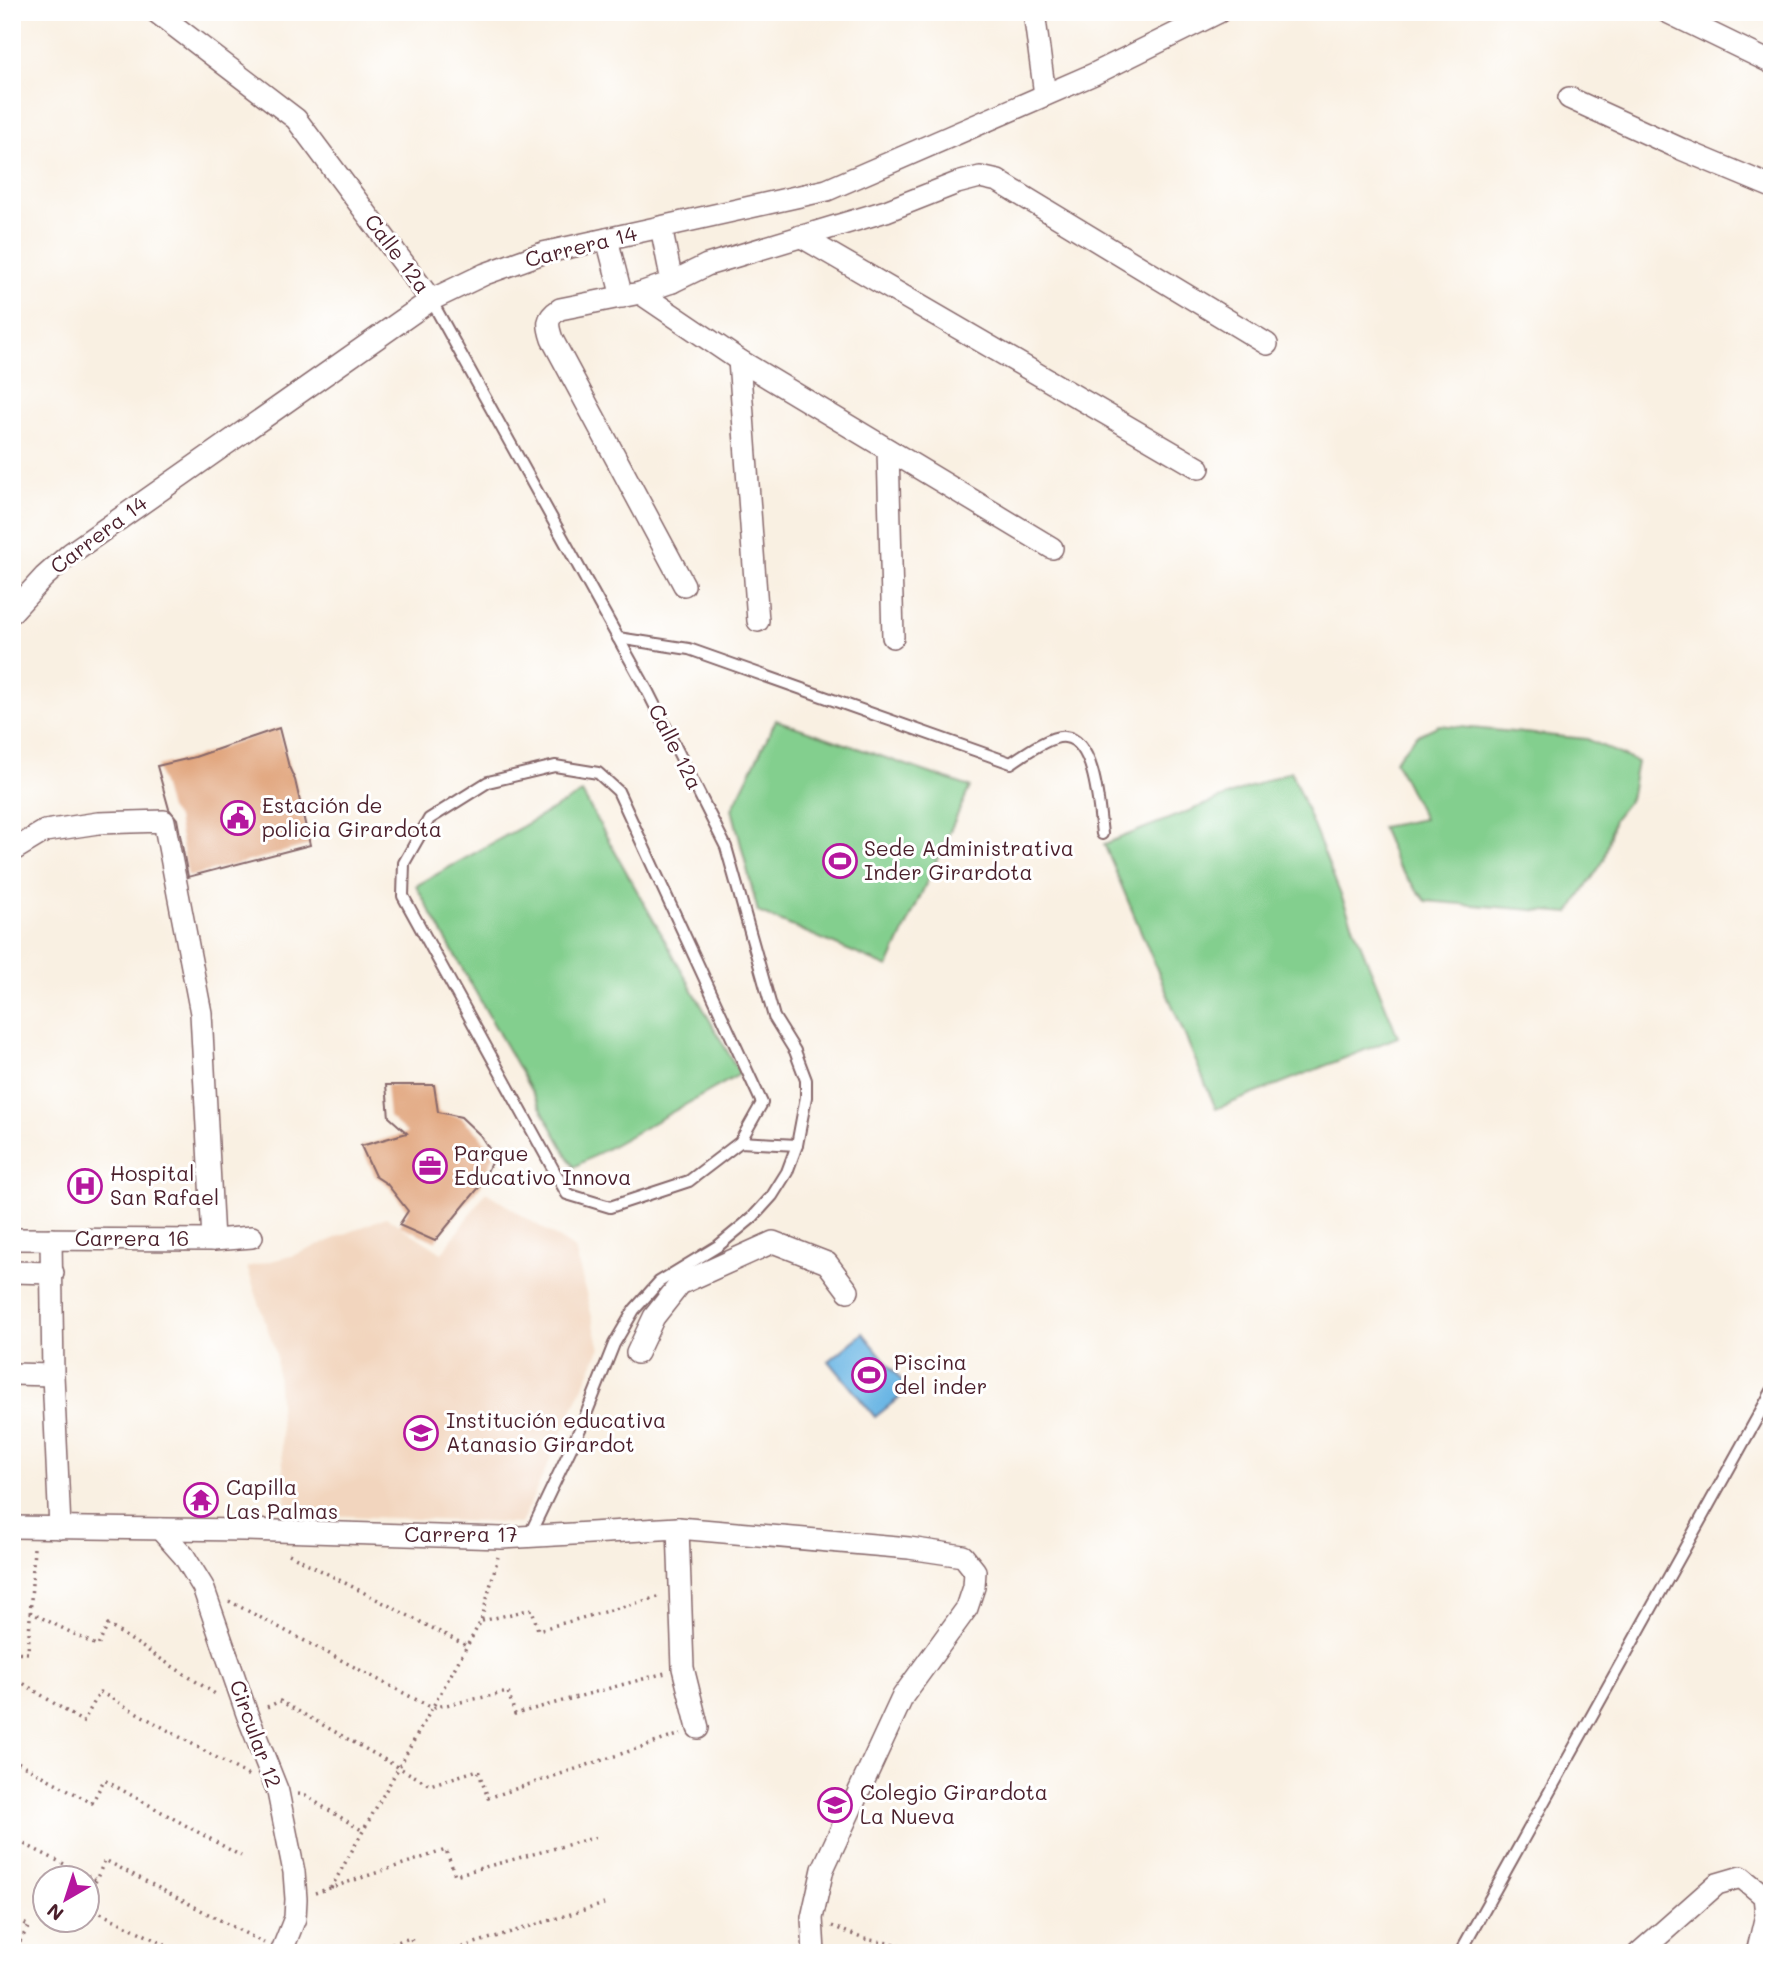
<svg xmlns="http://www.w3.org/2000/svg" width="1784" height="1965" font-family="Mali,sans-serif">
	<rect width="100%" height="100%" fill="#fff"/>
	<filter id="ink" filterUnits="userSpaceOnUse"><feTurbulence type="fractalNoise" baseFrequency=".0143" numOctaves="2"/><feDisplacementMap in="SourceGraphic" scale="14" xChannelSelector="R" yChannelSelector="G"/><feConvolveMatrix kernelMatrix="1 2 1 2 8 2 1 2 1" color-interpolation-filters="sRGB"/></filter>
	<filter id="wash" filterUnits="userSpaceOnUse"><feTurbulence type="fractalNoise" baseFrequency=".00686" numOctaves="4" result="noise"/><feDisplacementMap in="SourceGraphic" scale="28" xChannelSelector="R" yChannelSelector="G"/><feGaussianBlur stdDeviation="1.57" result="paint"/><feColorMatrix in="noise" values="0 0 0 0 0 0 0 0 0 0 0 0 0 0 0 0 0 1.4 0 .05"/><feComposite in="paint" operator="in"/></filter>
	<g filter="url(#wash)">
		<rect width="100%" height="100%" fill="#f9f0e2"/>
		<!-- built -->
		<polygon fill="#f2d5be" points="486,1192 575,1249 600,1349 521,1524 286,1513 276,1354 247,1267 295,1255 386,1217 442,1253"/>
		<!-- green -->
		<g fill="#83cf8e" stroke="#66775c" stroke-width="2">
			<polygon points="776,720 970,787 888,967 758,912 732,809"/>
			<polygon points="1439,725 1587,739 1637,762 1630,799 1614,819 1604,860 1569,913 1426,901 1397,865 1381,827 1424,819 1395,761 1416,736"/>
			<polygon points="1291,771 1398,1037 1216,1109 1104,844"/>
			<polygon points="582,793 740,1074 574,1167 416,886"/>
		</g>
		<!-- water -->
		<polygon fill="#6bb6e4" stroke="#5a6a88" stroke-width="2" points="863,1333 909,1390 875,1417 829,1361"/>
		<g id="blocks">
			<!-- building -->
			<g fill="#e1a57d">
				<polygon points="279,728 289,767 295,780 310,845 188,877 177,819 169,809 157,766 195,757"/>
				<polygon points="386,1085 434,1085 438,1112 461,1117 480,1135 494,1156 481,1185 435,1241 399,1225 408,1211 387,1184 375,1176 361,1146 407,1133 389,1117"/>
			</g>
		</g>
	</g>
	<g filter="url(#ink)">
		<use href="#blocks" fill-opacity="0" stroke="#87686b" stroke-width="2"/>
		<g fill="none" stroke-linecap="round" stroke-linejoin="round">
			<!-- service casing -->
			<g stroke="#87686b" stroke-width="14">
				<g id="service">
					<polyline points="431,300 648,692 726,847 774,1017 795,1051 806,1080 806,1097 797,1145 787,1172 772,1196 753,1217 718,1246 659,1282 634,1310 614,1344 581,1427 529,1536"/>
					<path d="M618,638L689,649L1011,763C1023,755 1050,735 1065,737C1096,740 1099,810 1102,834"/>
					<polyline points="740,1142 762,1103 618,791 598,773 555,766 488,782 429,819 404,863 403,896 567,1194 610,1207 689,1181 740,1142 797,1145"/>
					<polyline points="1460,1953 1772,1391"/>
				</g>
			</g>
			<!-- minor casing -->
			<g stroke="#87686b" stroke-width="24">
				<g id="minor">
					<polyline points="156,12 296,119 431,300"/>
					<polyline points="1034,12 1045,95"/>
					<polyline points="1667,12 1772,63"/>
					<polyline points="1569,98 1681,149 1772,187"/>
					<polyline points="661,227 672,282"/>
					<polyline points="800,236 1199,468"/>
					<polyline points="607,239 622,297"/>
					<polyline points="640,293 739,360 1052,548"/>
					<polyline points="739,360 758,621"/>
					<polyline points="888,450 893,637"/>
					<path d="M684,585L552,339C547,324 546,318 560,309L640,293L672,282L707,265L886,211L957,183L980,177L998,181L1267,344"/>
					<polyline points="12,612 44,577 71,553 431,300 485,274 543,253 827,190 1094,74 1219,12"/>
					<polyline points="12,851 45,831 98,823 164,821 201,1013 213,1240"/>
					<polyline points="12,1239 213,1240 252,1237"/>
					<polyline points="51,1239 53,1375 60,1528"/>
					<polyline points="12,1272 53,1273"/>
					<polyline points="637,1353 654,1317 680,1284 773,1242 827,1263 848,1291"/>
					<polyline points="12,1374 53,1375"/>
					<polyline points="12,1527 244,1530 502,1538 678,1528 909,1548 963,1556 975,1571 974,1587 967,1608 903,1696 823,1869 812,1918 814,1953"/>
					<polyline points="678,1528 683,1668 698,1728"/>
					<polyline points="160,1529 184,1556 203,1587 247,1714 278,1792 294,1872 296,1899 295,1918 281,1953"/>
					<polyline points="1639,1953 1717,1884 1741,1877 1764,1896 1766,1915 1757,1953"/>
				</g>
			</g>
			<!-- path -->
			<g stroke="#87686b" stroke-width="3.5" stroke-dasharray="2 5" stroke-linecap="butt">
				<polyline points="289,1554 467,1646"/>
				<polyline points="229,1601 432,1708 508,1692 515,1714 665,1673"/>
				<polyline points="30,1612 98,1646 108,1625 217,1695"/>
				<polyline points="482,1621 532,1609 538,1630 662,1596"/>
				<polyline points="12,1652 28,1653 34,1548"/>
				<polyline points="12,1676 83,1722 100,1692 249,1776"/>
				<polyline points="267,1707 280,1701 430,1785 478,1770 488,1798 681,1734"/>
				<polyline points="12,1759 92,1803 104,1780 241,1856"/>
				<polyline points="298,1794 304,1795 363,1831"/>
				<polyline points="12,1838 96,1880 105,1860 264,1943"/>
				<polyline points="331,1888 481,1621 498,1557"/>
				<polyline points="315,1893 446,1850 455,1875 597,1837"/>
				<polyline points="88,1902 96,1880"/>
				<polyline points="88,1907 182,1953"/>
				<polyline points="12,1917 29,1926 17,1946 29,1953"/>
				<polyline points="832,1926 864,1939 952,1953"/>
				<polyline points="358,1953 411,1938 415,1953"/>
				<polyline points="442,1953 604,1904"/>
			</g>
			<!-- service -->
			<use href="#service" stroke="#fff" stroke-width="10"/>
			<!-- minor -->
			<use href="#minor" stroke="#fff" stroke-width="21"/>
		</g>
	</g>
	<!-- icons -->
	<defs>
		<g id="civic-ring" transform="scale(1.75)"><circle r="9.5" fill="#fff" stroke="#b5179e" stroke-width="1.5"/><path d="M-.6-6.5H3V-4.5H.6V-3L4-1V1h2V6H-6V1h2V-1L-.6-3ZM-1.2 2.5V6h2.4V2.5Z" fill="#b5179e"/></g>
		<g id="stadium-ring" transform="scale(1.75)"><circle r="9.5" fill="#fff" stroke="#b5179e" stroke-width="1.5"/><path d="M0-5a6.5 5 0 1 0 0 10a6.5 5 0 1 0 0-10ZM-3.5-1.8h7v3.6h-7Z" fill="#b5179e"/></g>
		<g id="office-ring" transform="scale(1.75)"><circle r="9.5" fill="#fff" stroke="#b5179e" stroke-width="1.5"/><path d="M-6-3h4V-5.5h4V-3h4V5H-6ZM-1-4.5V-3h2v-1.5ZM-6 0V1H6V0Z" fill="#b5179e"/></g>
		<g id="hospital-ring" transform="scale(1.75)"><circle r="9.5" fill="#fff" stroke="#b5179e" stroke-width="1.5"/><path d="M-5-5h3v3.5h4V-5h3V5h-3V1.5h-4V5h-3Z" fill="#b5179e"/></g>
		<g id="school-ring" transform="scale(1.75)"><circle r="9.5" fill="#fff" stroke="#b5179e" stroke-width="1.5"/><path d="M0-5L7-2L0 1L-7-2ZM-4 1L0 2.5L4 1V4Q0 6-4 4Z" fill="#b5179e"/></g>
		<g id="temple-ring" transform="scale(1.75)"><circle r="9.5" fill="#fff" stroke="#b5179e" stroke-width="1.5"/><path d="M0-6L5-2H3V0L6.5 2.5H4V6H1.5V3h-3V6H-4V2.5H-6.5L-3 0V-2H-5Z" fill="#b5179e"/></g>
	</defs>
	<g fill-rule="evenodd">
		<use href="#civic-ring" x="238" y="818"/>
		<use href="#stadium-ring" x="840" y="861"/>
		<use href="#office-ring" x="430" y="1166"/>
		<use href="#hospital-ring" x="85" y="1186"/>
		<use href="#stadium-ring" x="869" y="1375"/>
		<use href="#school-ring" x="421" y="1433"/>
		<use href="#temple-ring" x="201" y="1500"/>
		<use href="#school-ring" x="835" y="1805"/>
	</g>
	<g text-anchor="middle" stroke-width="6" stroke-linejoin="round" paint-order="stroke">
		<!-- street labels -->
		<g font-size="21" fill="#4a1f2b" stroke="#fff">
			<text transform="translate(581 247) rotate(-14)" y="7">Carrera 14</text>
			<text transform="translate(397 254) rotate(53)" y="7">Calle 12a</text>
			<text transform="translate(99 535) rotate(-37)" y="7">Carrera 14</text>
			<text transform="translate(675 747) rotate(63)" y="7">Calle 12a</text>
			<text x="132" y="1246">Carrera 16</text>
			<text x="461" y="1542">Carrera 17</text>
			<text transform="translate(255 1734) rotate(70)" y="7">Circular 12</text>
		</g>
		<!-- poi labels -->
		<g font-size="21" fill="#4a1f2b" stroke="#fff" text-anchor="start">
			<text x="262" y="813">Estación de<tspan x="262" dy="24">policia Girardota</tspan></text>
			<text x="864" y="856">Sede Administrativa<tspan x="864" dy="24">Inder Girardota</tspan></text>
			<text x="454" y="1161">Parque<tspan x="454" dy="24">Educativo Innova</tspan></text>
			<text x="110" y="1181">Hospital<tspan x="110" dy="24">San Rafael</tspan></text>
			<text x="894" y="1370">Piscina<tspan x="894" dy="24">del inder</tspan></text>
			<text x="446" y="1428">Institución educativa<tspan x="446" dy="24">Atanasio Girardot</tspan></text>
			<text x="226" y="1495">Capilla<tspan x="226" dy="24">Las Palmas</tspan></text>
			<text x="860" y="1800">Colegio Girardota<tspan x="860" dy="24">La Nueva</tspan></text>
		</g>
	</g>
	<!-- margin -->
	<rect width="1784" height="1965" fill="none" stroke="#fff" stroke-width="42"/>
	<!-- north arrow -->
	<g transform="translate(66 1899) rotate(219)"><circle r="33" fill="#ffffff" stroke="#b7a5aa" stroke-width="2"/>
	<path d="M0-5L12 26L0 18L-12 26Z" fill="#b5179e"/>
	<text y="-10" font-size="19" font-weight="bold" text-anchor="middle" fill="#4a1f2b">N</text>
	</g>
</svg>
